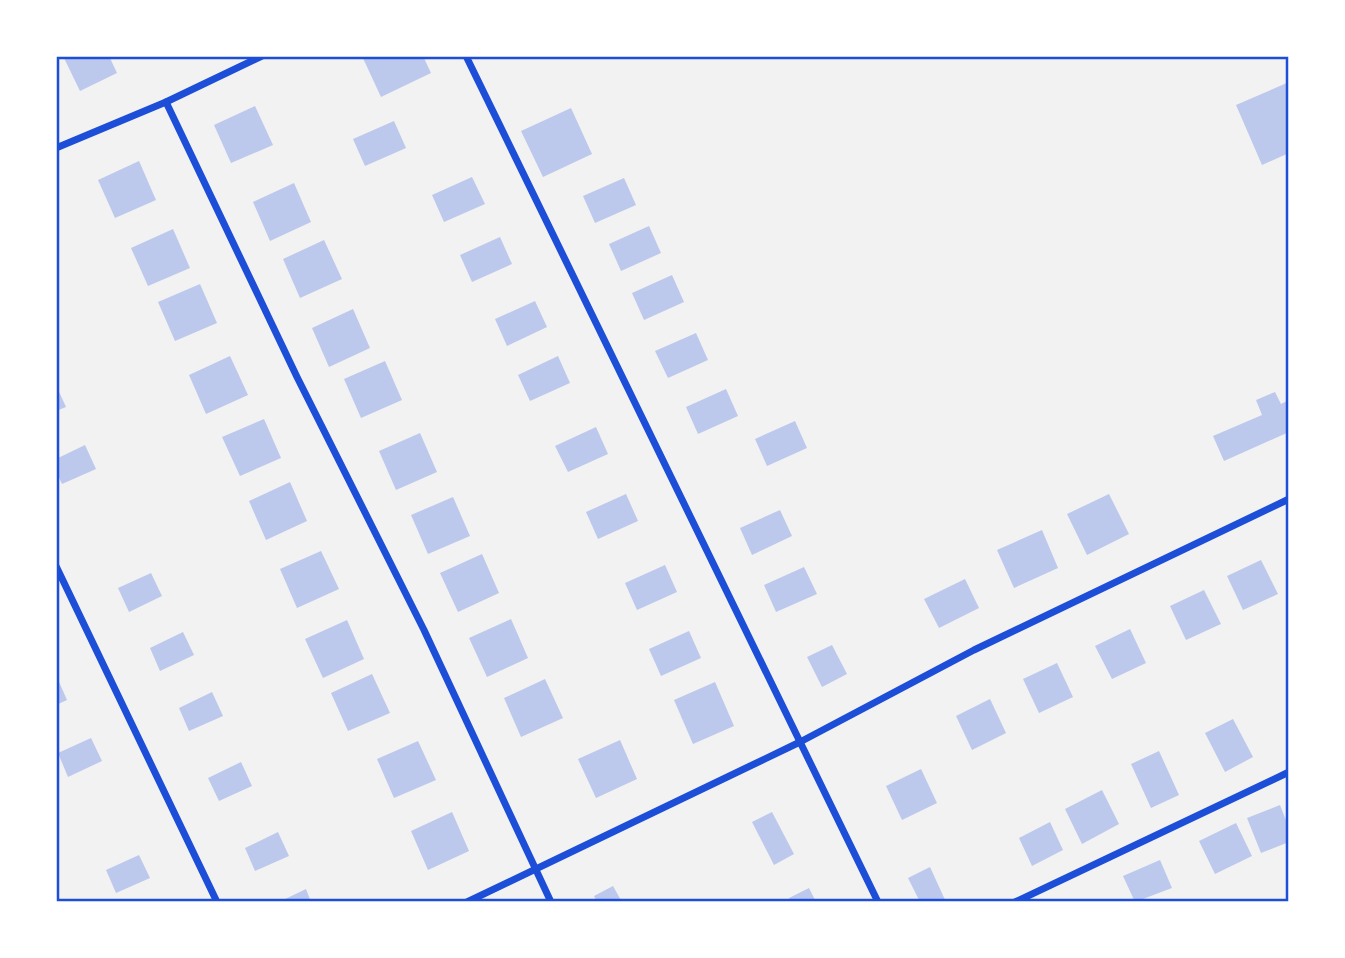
<svg xmlns="http://www.w3.org/2000/svg" width="1345" height="958" font-family="'Golos Text',sans-serif">
	<rect width="100%" height="100%" fill="#f2f2f2"/>
	<!-- building -->
	<g fill="#bdc9ec">
		<polygon points="63,56 109,56 117,73 80,91"/>
		<polygon points="362,56 423,56 431,73 381,97"/>
		<polygon points="1289,82 1289,126 1286,128 1289,153 1262,165 1236,105"/>
		<polygon points="255,106 273,145 231,163 214,125"/>
		<polygon points="571,108 592,154 543,177 521,131"/>
		<polygon points="394,121 406,148 365,166 353,139"/>
		<polygon points="139,161 156,200 115,218 98,180"/>
		<polygon points="472,177 485,204 444,222 432,195"/>
		<polygon points="624,178 636,205 595,223 583,196"/>
		<polygon points="294,183 311,222 270,241 253,202"/>
		<polygon points="649,226 661,253 621,271 609,244"/>
		<polygon points="173,229 190,268 148,286 131,248"/>
		<polygon points="500,237 512,264 472,282 460,255"/>
		<polygon points="324,240 342,279 300,298 283,259"/>
		<polygon points="672,275 684,302 644,320 632,293"/>
		<polygon points="200,284 217,323 175,341 158,302"/>
		<polygon points="535,301 547,327 507,346 495,319"/>
		<polygon points="353,309 370,348 329,367 312,328"/>
		<polygon points="696,333 708,360 668,378 655,351"/>
		<polygon points="230,356 248,395 206,414 189,375"/>
		<polygon points="558,356 570,383 530,401 518,375"/>
		<polygon points="385,361 402,400 361,418 344,379"/>
		<polygon points="56,385 66,407 56,411"/>
		<polygon points="726,389 738,416 698,434 686,407"/>
		<polygon points="1275,392 1281,404 1289,400 1289,432 1224,461 1213,436 1262,415 1256,400"/>
		<polygon points="264,419 281,458 240,476 222,437"/>
		<polygon points="795,421 807,448 767,466 755,439"/>
		<polygon points="596,427 608,454 568,472 555,446"/>
		<polygon points="420,433 437,472 396,490 379,451"/>
		<polygon points="85,445 96,469 62,484 56,471 56,459"/>
		<polygon points="290,482 307,521 266,540 249,501"/>
		<polygon points="626,494 638,521 598,539 586,512"/>
		<polygon points="1109,494 1129,534 1087,555 1067,514"/>
		<polygon points="453,497 470,536 428,554 411,515"/>
		<polygon points="780,510 792,536 752,555 740,528"/>
		<polygon points="1042,530 1058,568 1014,588 997,550"/>
		<polygon points="321,551 339,589 297,608 280,569"/>
		<polygon points="482,554 499,593 458,612 440,573"/>
		<polygon points="1261,560 1278,594 1243,610 1227,576"/>
		<polygon points="665,565 677,592 637,610 625,583"/>
		<polygon points="804,567 817,594 776,612 764,585"/>
		<polygon points="151,573 162,596 129,612 118,588"/>
		<polygon points="965,579 979,608 939,628 924,599"/>
		<polygon points="1204,590 1221,624 1186,640 1170,606"/>
		<polygon points="511,619 528,658 487,677 469,638"/>
		<polygon points="347,620 364,659 323,678 305,639"/>
		<polygon points="1130,629 1146,663 1112,679 1095,646"/>
		<polygon points="689,631 701,658 661,676 649,649"/>
		<polygon points="183,632 194,655 160,671 150,648"/>
		<polygon points="832,645 847,674 822,687 807,657"/>
		<polygon points="1057,663 1073,697 1039,713 1023,679"/>
		<polygon points="372,674 390,713 348,731 331,693"/>
		<polygon points="56,675 67,700 56,705"/>
		<polygon points="545,679 563,718 521,737 504,698"/>
		<polygon points="715,682 734,726 693,744 674,700"/>
		<polygon points="212,692 223,716 189,731 179,708"/>
		<polygon points="990,699 1006,733 972,750 956,716"/>
		<polygon points="1233,719 1253,757 1225,772 1205,733"/>
		<polygon points="91,738 102,761 68,777 58,753"/>
		<polygon points="620,740 637,779 596,798 578,759"/>
		<polygon points="418,741 436,780 394,798 377,759"/>
		<polygon points="1159,751 1179,795 1151,808 1131,764"/>
		<polygon points="241,762 252,786 219,801 208,778"/>
		<polygon points="921,769 937,803 902,820 886,786"/>
		<polygon points="1102,790 1119,824 1082,844 1065,809"/>
		<polygon points="1280,805 1289,828 1289,842 1261,853 1247,818"/>
		<polygon points="452,812 469,851 428,870 411,831"/>
		<polygon points="772,812 794,854 774,865 752,822"/>
		<polygon points="1050,822 1063,850 1032,866 1019,838"/>
		<polygon points="1236,823 1252,856 1215,874 1199,841"/>
		<polygon points="278,832 289,856 255,871 245,848"/>
		<polygon points="139,855 150,878 116,893 106,870"/>
		<polygon points="1160,860 1172,888 1135,902 1123,876"/>
		<polygon points="930,867 946,902 920,902 908,878"/>
		<polygon points="613,886 622,902 597,902 594,896"/>
		<polygon points="809,888 816,902 791,902 789,898"/>
		<polygon points="306,889 311,902 279,902"/>
	</g>
	<g fill="none" stroke-linecap="round" stroke-linejoin="round">
		<!-- minor -->
		<g stroke="#1d4ed8" stroke-width="7">
			<polyline points="466,56 878,902"/>
			<polyline points="166,102 297,377 424,630 551,902"/>
			<polyline points="56,148 166,102 262,56"/>
			<polyline points="56,566 217,902"/>
			<polyline points="467,902 800,742 974,650 1289,499"/>
			<polyline points="1015,902 1289,772"/>
		</g>
	</g>
	<!-- border -->
	<rect width="1345" height="958" fill="none" stroke="#ffffff" stroke-width="116"/>
	<rect x="58" y="58" width="1229" height="842" fill="none" stroke="#1d4ed8" stroke-width="2.5"/>
</svg>
